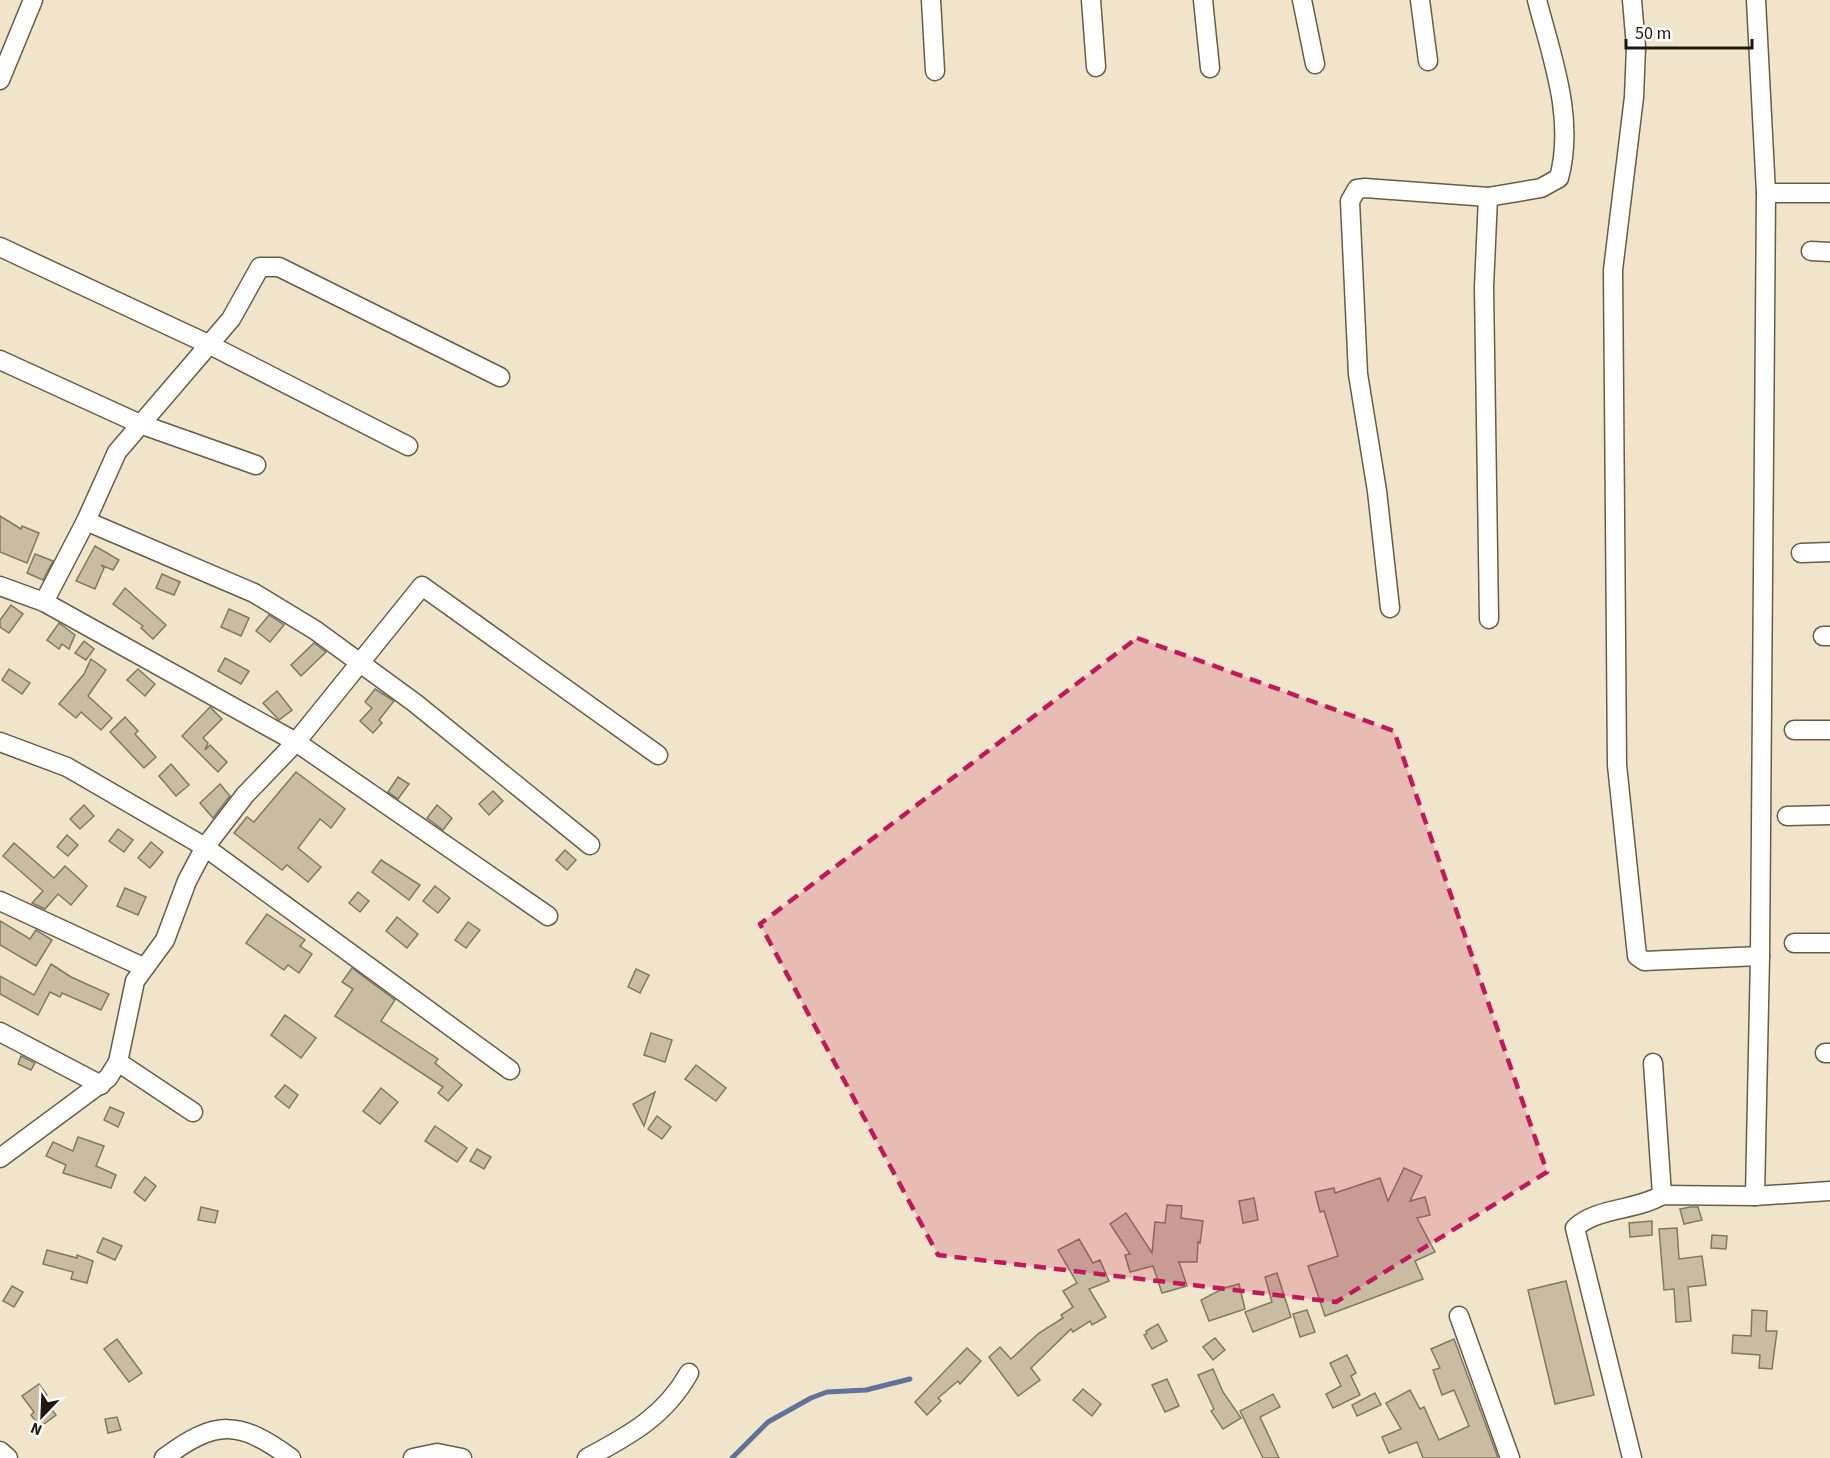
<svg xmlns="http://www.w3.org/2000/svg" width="1830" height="1458" font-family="'Source Sans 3',sans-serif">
	<rect width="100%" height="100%" fill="#f0e5ca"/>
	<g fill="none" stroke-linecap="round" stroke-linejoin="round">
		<!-- stream -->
		<polyline stroke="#60739a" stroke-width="5" points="732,1458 768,1422 811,1398 827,1392 866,1390 910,1379"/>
	</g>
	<!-- building -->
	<g fill="#c8bda3" stroke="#837960" stroke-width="1.5">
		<polygon points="0,516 21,529 22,526 39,533 27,563 0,552"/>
		<polygon points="95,546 119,560 113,570 101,565 104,568 95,589 76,581"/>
		<polygon points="35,554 53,561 43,580 27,573"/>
		<polygon points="162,574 180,582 174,595 156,588"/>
		<polygon points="125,588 166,625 153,639 141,628 143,626 113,604"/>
		<polygon points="11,605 23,614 9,633 0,627 0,620"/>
		<polygon points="229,609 249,618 241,636 221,627"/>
		<polygon points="269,615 284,625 270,642 256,631"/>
		<polygon points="59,623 75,635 69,649 62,644 59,649 47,640"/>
		<polygon points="84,641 94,649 86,660 75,653"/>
		<polygon points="314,643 326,652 301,676 291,665"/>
		<polygon points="225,658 249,671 241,684 218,671"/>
		<polygon points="91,659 106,670 88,696 112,718 101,730 81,712 76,718 59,704 84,674"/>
		<polygon points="9,669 30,683 22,694 2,680"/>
		<polygon points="138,669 155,684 145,696 127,680"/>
		<polygon points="375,689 394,701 379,720 382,723 373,733 360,721 372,708 365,702"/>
		<polygon points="277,691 292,710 279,720 263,703"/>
		<polygon points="210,707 222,719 203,738 208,743 205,750 210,745 227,762 218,772 182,736"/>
		<polygon points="125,717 138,731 135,734 156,757 144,768 110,732"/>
		<polygon points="171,764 189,785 176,796 159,776"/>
		<polygon points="296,772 345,809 331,828 320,819 298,848 321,867 308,882 287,865 282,870 234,833 247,817 254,822"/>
		<polygon points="398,777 409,784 398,799 388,792"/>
		<polygon points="220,784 230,796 213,818 200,803"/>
		<polygon points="493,791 503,801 489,815 479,804"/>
		<polygon points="84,805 94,816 80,829 70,819"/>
		<polygon points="437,805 452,818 443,830 427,818"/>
		<polygon points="118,829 133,840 124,852 109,841"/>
		<polygon points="67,835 78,845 68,856 57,847"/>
		<polygon points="151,842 163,852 150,868 138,858"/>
		<polygon points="14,843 54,878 65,866 87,886 71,905 58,894 45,909 32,903 43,891 3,856"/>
		<polygon points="565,850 576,860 567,870 556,860"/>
		<polygon points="381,860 420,885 409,900 372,872"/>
		<polygon points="435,886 450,898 438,913 423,901"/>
		<polygon points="125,888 146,897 138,915 117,906"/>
		<polygon points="358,892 369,901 360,912 349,903"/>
		<polygon points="267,914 305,940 300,946 312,954 299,973 288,965 284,970 246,943"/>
		<polygon points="397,917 418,934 407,948 386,931"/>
		<polygon points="0,921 30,939 36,930 52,940 36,966 0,945"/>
		<polygon points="468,922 480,930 466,948 455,940"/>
		<polygon points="51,964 71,977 109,994 101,1010 62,993 60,997 50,992 38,1015 0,994 0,976 34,995"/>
		<polygon points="352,968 395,1000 381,1021 438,1059 435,1063 462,1085 448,1101 438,1093 443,1087 335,1016 353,989 342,982"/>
		<polygon points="636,969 649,975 640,993 628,987"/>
		<polygon points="285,1015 316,1038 301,1058 271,1035"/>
		<polygon points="651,1033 672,1040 665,1062 644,1055"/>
		<polygon points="21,1056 35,1063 31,1070 18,1064"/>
		<polygon points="696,1065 726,1088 716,1101 685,1079"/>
		<polygon points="285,1085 298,1095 289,1108 275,1097"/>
		<polygon points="381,1088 398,1102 380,1124 363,1111"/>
		<polygon points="655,1092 644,1126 633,1104"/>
		<polygon points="110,1107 124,1113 118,1127 104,1120"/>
		<polygon points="657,1116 671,1127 662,1139 648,1129"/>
		<polygon points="435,1126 467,1148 457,1162 425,1141"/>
		<polygon points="78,1137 104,1146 96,1166 116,1175 111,1188 63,1173 66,1165 46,1156 53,1142 73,1151"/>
		<polygon points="477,1149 491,1157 484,1169 470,1161"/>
		<polygon points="1404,1168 1422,1176 1410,1201 1425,1197 1430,1215 1417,1218 1435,1252 1415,1261 1423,1279 1325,1316 1308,1266 1338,1256 1324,1211 1320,1212 1315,1192 1334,1188 1335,1193 1380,1178 1388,1201"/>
		<polygon points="145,1177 156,1186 145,1201 134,1192"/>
		<polygon points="1254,1198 1258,1220 1243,1223 1239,1201"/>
		<polygon points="1167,1205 1182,1206 1181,1218 1203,1221 1200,1243 1198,1242 1197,1262 1179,1262 1187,1286 1162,1293 1153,1266 1130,1272 1125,1255 1130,1254 1110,1224 1126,1213 1152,1253 1155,1222 1165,1223"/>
		<polygon points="201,1207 218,1211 215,1223 198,1220"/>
		<polygon points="1690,1207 1698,1207 1702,1220 1684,1224 1680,1209"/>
		<polygon points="1652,1221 1652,1235 1630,1237 1629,1223"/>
		<polygon points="1677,1228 1679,1259 1702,1256 1706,1285 1688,1287 1691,1321 1676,1322 1674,1289 1664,1290 1659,1229"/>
		<polygon points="1712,1235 1727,1236 1726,1249 1711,1248"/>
		<polygon points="103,1238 122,1246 115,1260 97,1252"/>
		<polygon points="1079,1239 1093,1263 1100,1260 1109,1281 1089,1289 1106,1317 1092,1325 1090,1321 1073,1332 1071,1329 1031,1368 1040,1380 1018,1396 989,1357 1000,1347 1011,1359 1039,1333 1063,1318 1061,1315 1073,1307 1063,1291 1077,1283 1058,1250"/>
		<polygon points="47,1250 77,1258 77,1255 93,1261 87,1283 71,1279 73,1272 43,1264"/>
		<polygon points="1277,1273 1291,1317 1253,1332 1245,1312 1272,1302 1265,1277"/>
		<polygon points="1566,1281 1594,1395 1555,1404 1528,1290"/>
		<polygon points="1239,1284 1245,1309 1209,1321 1201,1300 1224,1288"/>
		<polygon points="12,1286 23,1292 14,1307 3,1301"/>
		<polygon points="1307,1310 1315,1332 1300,1337 1293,1314"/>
		<polygon points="1752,1310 1767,1311 1766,1331 1777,1331 1772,1369 1759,1368 1760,1355 1732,1353 1733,1335 1751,1336"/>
		<polygon points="1158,1324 1167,1341 1152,1349 1144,1335 1147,1334 1146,1331"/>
		<polygon points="1215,1338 1225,1350 1213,1360 1203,1347"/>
		<polygon points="117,1339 142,1373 129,1382 104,1349"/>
		<polygon points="1454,1339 1498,1458 1423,1458 1417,1442 1389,1453 1382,1437 1401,1429 1386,1403 1410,1390 1420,1409 1424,1407 1439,1440 1469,1426 1454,1390 1442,1395 1433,1370 1440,1368 1431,1349"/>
		<polygon points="967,1348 981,1361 960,1384 958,1381 938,1398 941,1401 927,1415 915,1402"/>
		<polygon points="1347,1355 1356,1373 1351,1376 1360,1395 1333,1408 1326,1394 1341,1386 1330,1363"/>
		<polygon points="1213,1369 1223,1392 1241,1418 1223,1429 1211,1411 1214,1409 1198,1375"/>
		<polygon points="1167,1379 1179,1406 1165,1412 1152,1385"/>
		<polygon points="39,1384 47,1395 43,1398 56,1415 40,1427 31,1415 34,1412 22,1396"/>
		<polygon points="1083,1389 1101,1404 1092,1416 1073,1400"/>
		<polygon points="1375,1393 1381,1405 1357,1416 1352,1405"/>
		<polygon points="1273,1394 1280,1407 1260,1417 1279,1458 1263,1458 1240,1411"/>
		<polygon points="117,1417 121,1430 108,1433 105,1419"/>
	</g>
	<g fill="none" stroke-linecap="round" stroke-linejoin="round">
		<!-- street casing -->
		<g stroke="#675d46" stroke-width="21">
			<g id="street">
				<polyline points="931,0 935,71"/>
				<polyline points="1091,0 1096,67"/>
				<polyline points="1203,0 1210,68"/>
				<polyline points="1302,0 1315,64"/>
				<polyline points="1420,0 1428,61"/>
				<polyline points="1632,0 1636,47 1634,97 1613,270 1617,765 1637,956 1644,961 1760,956"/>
				<polyline points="0,80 33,0"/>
				<polyline points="1766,193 1830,193"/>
				<polyline points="0,247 210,345 408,446"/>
				<polyline points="1811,251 1830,252"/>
				<polyline points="0,360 140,424 256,465"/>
				<polyline points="86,521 254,593 315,630 415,703 590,845"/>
				<polyline points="1801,553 1830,552"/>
				<polyline points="0,586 44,602 296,742 548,916"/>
				<polyline points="44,602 86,521 117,452 231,319 260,267 279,267 500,377"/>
				<polyline points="1390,608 1377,491 1358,374 1350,201 1357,189 1365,188 1488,197"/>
				<path d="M1489,619L1484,287L1488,197L1541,188L1559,178C1575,118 1552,58 1537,0"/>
				<polyline points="1823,636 1830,636"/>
				<polyline points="1794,730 1830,730"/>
				<polyline points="0,742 67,767 205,847 510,1070"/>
				<polyline points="1787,816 1830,815"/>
				<polyline points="0,901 143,967"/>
				<polyline points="1794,943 1830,943"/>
				<polyline points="0,1032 101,1085"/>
				<polyline points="1825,1053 1830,1053"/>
				<polyline points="118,1062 193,1112"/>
				<polyline points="1653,1063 1662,1195"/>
				<polyline points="0,1158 108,1078 118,1062 135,981 165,940 187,881 205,847 245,795 296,742 422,586 658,755"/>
				<polyline points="1755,1196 1760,956 1766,193 1756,0"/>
				<polyline points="1459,1316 1510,1458"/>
				<polyline points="0,1451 8,1458"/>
				<path d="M164,1458C216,1419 239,1420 291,1458"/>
				<polyline points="413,1458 437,1453 462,1458"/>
				<path d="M587,1458C630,1435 665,1416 689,1373"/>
				<path d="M1632,1458L1575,1228C1597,1207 1636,1211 1662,1195L1755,1196L1830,1191"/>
			</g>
		</g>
		<!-- street -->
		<use href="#street" stroke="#fff" stroke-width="18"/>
	</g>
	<!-- marked area -->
	<path fill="#c2185b" fill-opacity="0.2" stroke="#c2185b" stroke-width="4.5" stroke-dasharray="12 8" stroke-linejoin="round" d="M1137,638L1394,731L1547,1172L1336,1302L938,1255L760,924Z"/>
	<!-- north arrow -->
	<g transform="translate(42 1416) rotate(203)" stroke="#ffffff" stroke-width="4.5" paint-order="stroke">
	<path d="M0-4.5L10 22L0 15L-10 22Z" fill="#1d190f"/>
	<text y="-9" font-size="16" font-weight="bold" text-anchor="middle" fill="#1d190f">N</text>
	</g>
	<!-- scale -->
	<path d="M1626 39v9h126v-9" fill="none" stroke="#1d190f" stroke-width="3"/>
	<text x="1635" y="39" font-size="18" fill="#1d190f" stroke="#ffffff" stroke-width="4.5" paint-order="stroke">50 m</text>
</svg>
